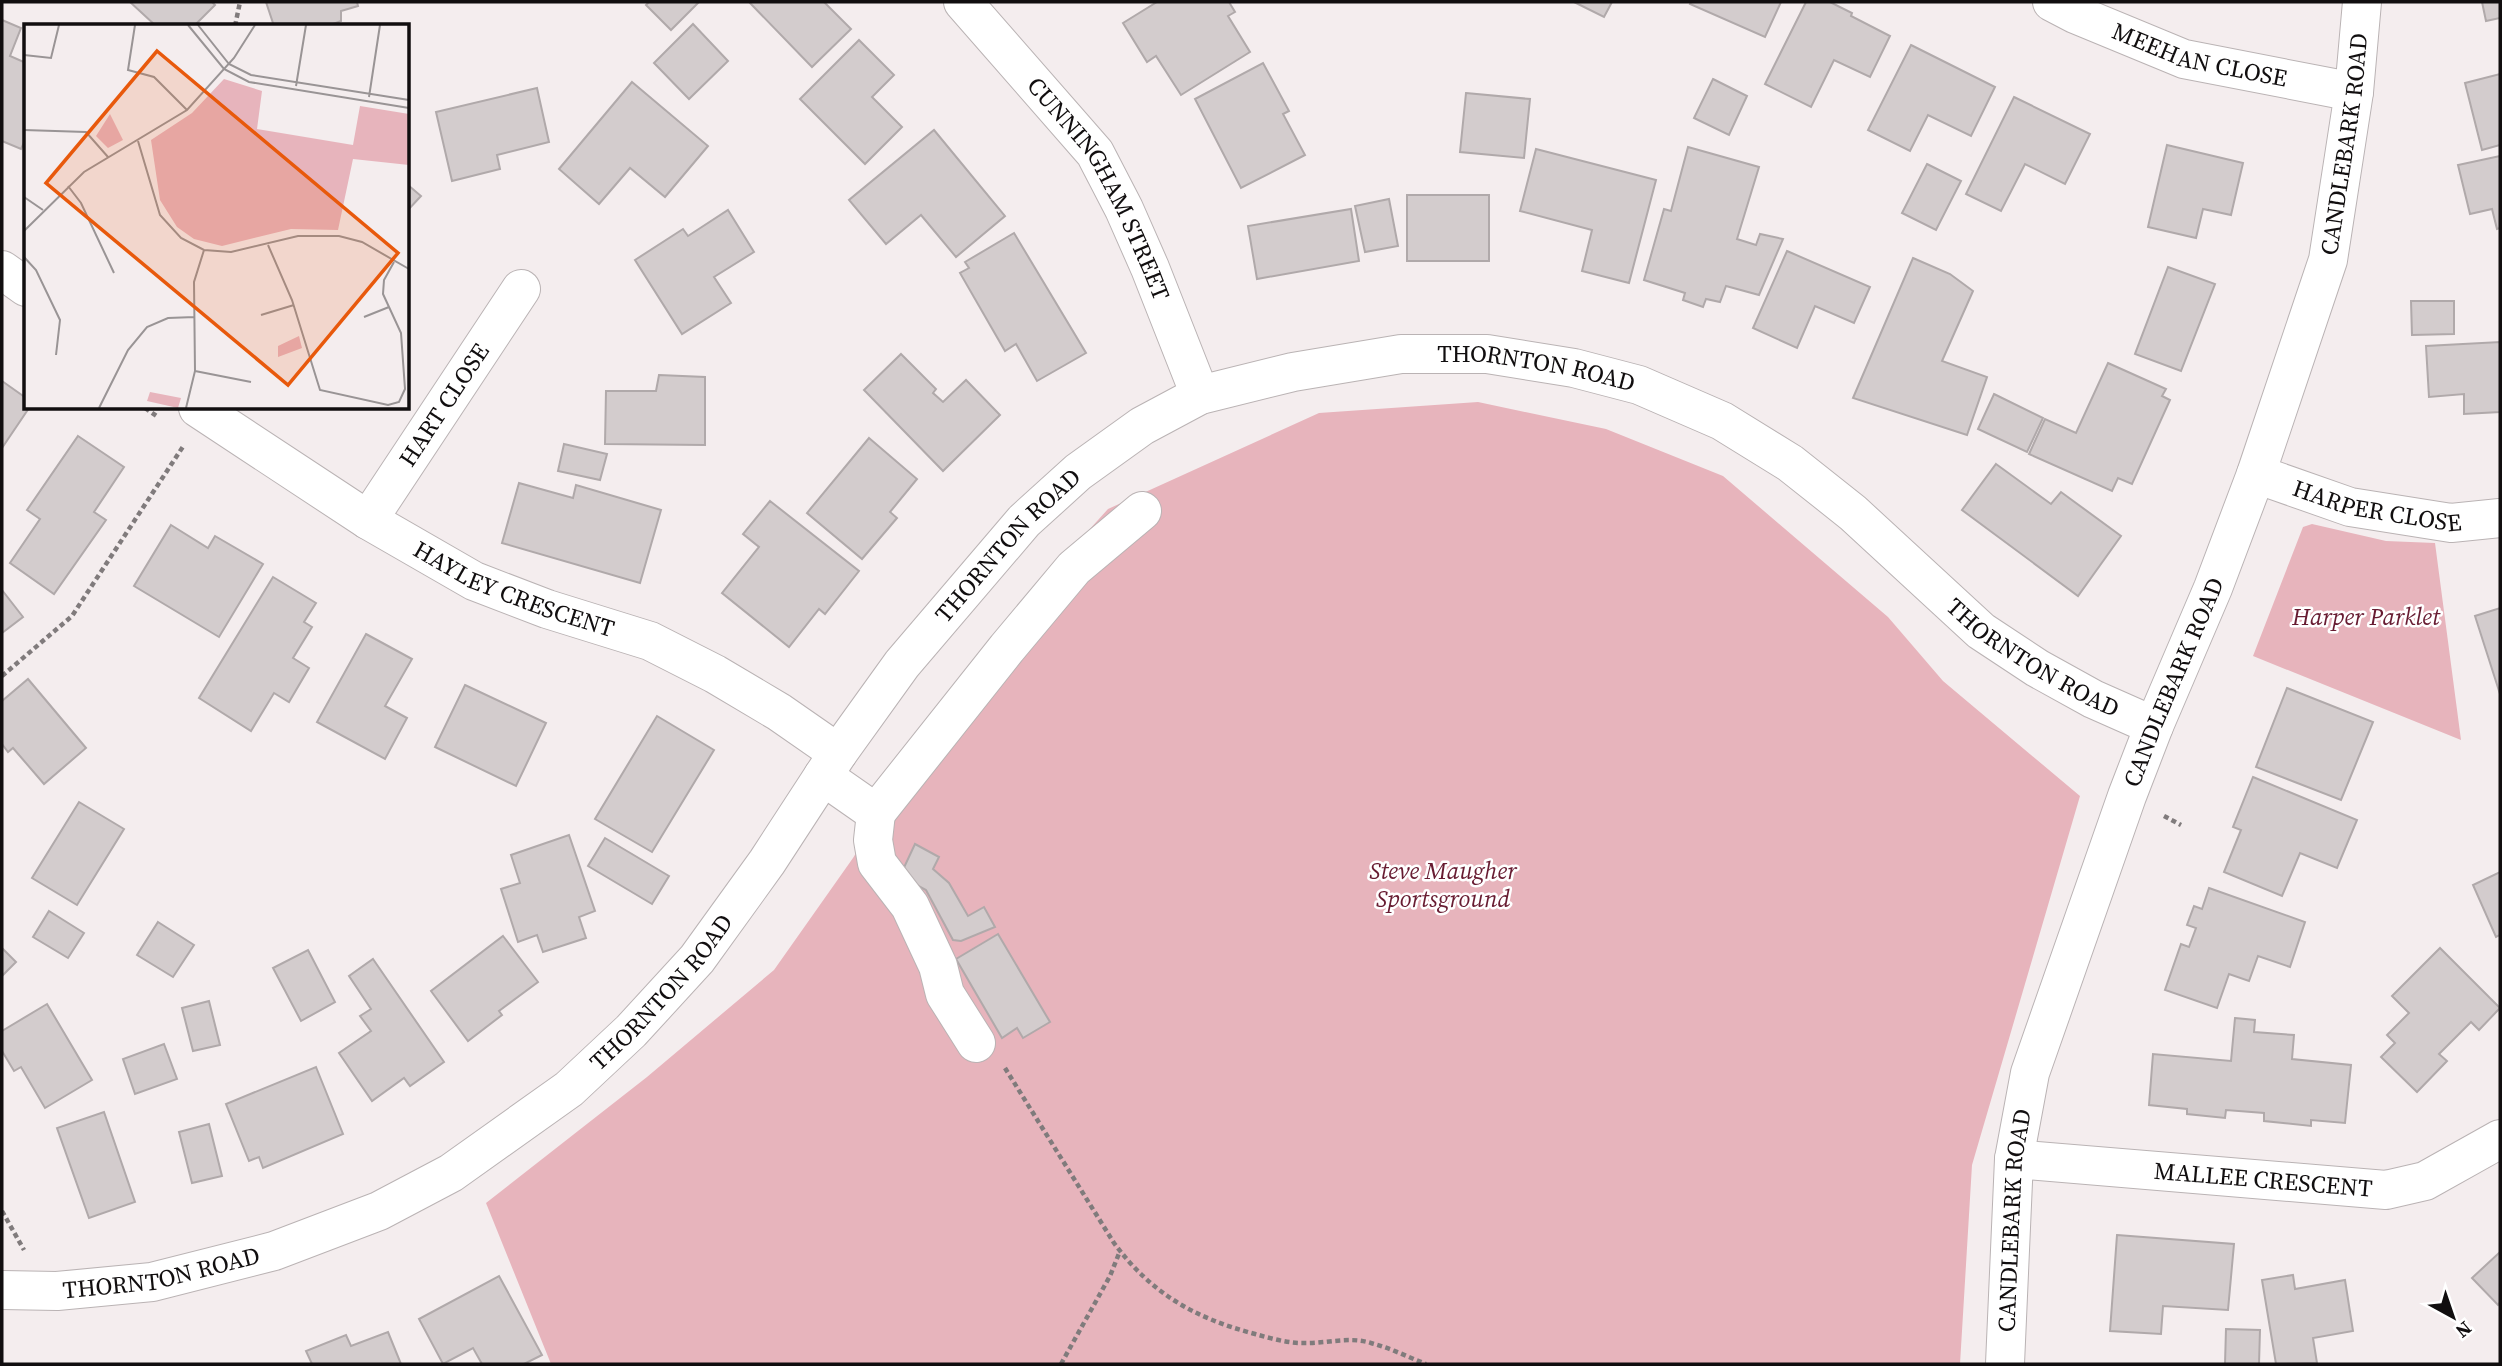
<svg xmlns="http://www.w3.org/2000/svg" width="2502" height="1366" font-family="'Source Serif 4',serif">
	<rect width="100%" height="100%" fill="#f4edee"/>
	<!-- green -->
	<g fill="#e7b4bc">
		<polygon points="1478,402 1606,429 1723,476 1888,617 1943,681 2080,796 1972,1165 1960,1364 551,1364 486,1203 647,1077 774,970 853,858 982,648 1108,509 1319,413"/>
		<polygon points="2312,524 2386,541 2435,543 2461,740 2253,656 2303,527"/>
	</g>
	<!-- building -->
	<g fill="#d3cccd" stroke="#b0a9aa" stroke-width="2">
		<polygon points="130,2 212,2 215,5 194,26 156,26"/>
		<polygon points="266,2 357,2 358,6 341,11 341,21 328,26 274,26"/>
		<polygon points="649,2 699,2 671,30 646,5"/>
		<polygon points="749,2 824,2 851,29 812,67"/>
		<polygon points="1157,2 1229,2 1235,12 1228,16 1250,52 1181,95 1156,56 1147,62 1123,23"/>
		<polygon points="1574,2 1612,2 1604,17"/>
		<polygon points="1691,2 1781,2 1765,37 1690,4"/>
		<polygon points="1806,2 1830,2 1852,13 1851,16 1890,36 1870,77 1834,60 1811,107 1765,84"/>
		<polygon points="2482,2 2500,2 2500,18 2486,21"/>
		<polygon points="2,20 21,28 10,56 26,63 26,138 21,149 2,141"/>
		<polygon points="693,24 728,61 689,99 654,63"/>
		<polygon points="859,40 894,75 872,97 902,127 865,164 800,99"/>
		<polygon points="1911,45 1995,87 1971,136 1928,115 1910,151 1868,130"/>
		<polygon points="1263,63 1289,111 1283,114 1305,155 1241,188 1195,99"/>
		<polygon points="2500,74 2500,145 2482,150 2465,83"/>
		<polygon points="1713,79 1747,96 1729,135 1694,118"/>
		<polygon points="632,82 708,146 665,197 630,168 599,204 559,169"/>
		<polygon points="537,88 549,142 497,155 500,169 452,181 436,112"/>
		<polygon points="1466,93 1530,99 1524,158 1460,152"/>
		<polygon points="2014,97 2090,134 2065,184 2025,164 2001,211 1966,194"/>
		<polygon points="934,130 1005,216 956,257 921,215 886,244 849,200"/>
		<polygon points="2167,145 2243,163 2231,215 2203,209 2196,238 2148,227"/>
		<polygon points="1688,147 1759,167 1737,239 1756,245 1760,234 1783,239 1759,295 1726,286 1720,302 1706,299 1703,307 1683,300 1685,293 1644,280 1664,209 1671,211"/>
		<polygon points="1536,149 1656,180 1629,283 1582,271 1592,230 1520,211"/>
		<polygon points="2500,156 2500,228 2497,229 2492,209 2470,214 2458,165"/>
		<polygon points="1927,164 1961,181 1936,230 1902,213"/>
		<polygon points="408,185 421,196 408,210"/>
		<rect x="1407" y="195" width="82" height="66"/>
		<polygon points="1389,199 1398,246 1365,252 1355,206"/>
		<polygon points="1351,209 1359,261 1257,279 1248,226"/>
		<polygon points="728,210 754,252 714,277 731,303 682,334 635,260 683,229 688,236"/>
		<polygon points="1014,233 1086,353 1037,381 1016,344 1005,351 960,273 969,268 965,262"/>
		<polygon points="1787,251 1870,287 1854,323 1815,306 1797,348 1753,328"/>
		<polygon points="1913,258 1950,274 1973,291 1942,361 1987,377 1967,435 1853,398"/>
		<polygon points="2168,267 2215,284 2181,371 2135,354"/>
		<polygon points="2411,301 2454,301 2454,334 2412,335"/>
		<polygon points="2500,342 2500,412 2464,414 2464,394 2429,397 2426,346"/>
		<polygon points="901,354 936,389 933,393 943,402 966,380 1000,415 943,471 864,390"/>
		<polygon points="2108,363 2166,389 2162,396 2170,400 2132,484 2118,478 2112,491 2029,454 2045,419 2076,433"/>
		<polygon points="659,375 705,377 705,445 605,444 606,391 656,391"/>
		<polygon points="2,381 26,398 26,408 29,408 2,448"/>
		<polygon points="1994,394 2043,418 2027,452 1978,429"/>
		<polygon points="78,436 124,467 94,512 106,520 54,594 10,563 40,519 27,510"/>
		<polygon points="869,438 917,479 890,512 897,518 862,559 807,513"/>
		<polygon points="564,444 607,454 600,480 558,471"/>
		<polygon points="1996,464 2051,504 2061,492 2121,536 2078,596 1962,510"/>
		<polygon points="519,483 573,498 576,485 661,510 640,583 502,543"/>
		<polygon points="770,501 859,571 825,614 819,609 789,647 722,593 759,547 743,534"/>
		<polygon points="171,525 208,548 215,536 263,564 219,637 134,586"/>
		<polygon points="273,577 316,603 304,622 312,627 293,658 309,668 289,702 274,693 251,731 199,698"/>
		<polygon points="2,590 23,617 2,633"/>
		<polygon points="2500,608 2500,694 2475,616"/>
		<polygon points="366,634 412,659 385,706 407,718 385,759 317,722"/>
		<polygon points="28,679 86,748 44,784 13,748 8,752 2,744 2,701"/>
		<polygon points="465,685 546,723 516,786 435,747"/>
		<polygon points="2287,688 2373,722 2341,800 2256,767"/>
		<polygon points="657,716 714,750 652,852 595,819"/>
		<polygon points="2253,777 2357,820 2337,868 2300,853 2282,896 2224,872 2241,830 2233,827"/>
		<polygon points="79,802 124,829 77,905 32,878"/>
		<polygon points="569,835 595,911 579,917 586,938 543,952 537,935 518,942 501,889 520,883 511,855"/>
		<polygon points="605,838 669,876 652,904 588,866"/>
		<polygon points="915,844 939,857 933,869 949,883 968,916 984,907 995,927 961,941 953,940 926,890 900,876"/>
		<polygon points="2500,872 2500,935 2496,937 2473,885"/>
		<polygon points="2209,888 2305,922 2290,967 2258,956 2249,981 2229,974 2217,1008 2165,990 2181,944 2189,947 2196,928 2187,925 2194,906 2202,909"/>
		<polygon points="49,911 84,933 68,958 33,937"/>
		<polygon points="158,922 194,945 173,977 137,955"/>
		<polygon points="998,934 1050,1022 1023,1038 1017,1028 1002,1038 956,959"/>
		<polygon points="503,936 538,982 499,1011 502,1015 468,1041 431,991"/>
		<polygon points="2,948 16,962 2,976"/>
		<polygon points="2440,948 2500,1008 2479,1030 2471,1022 2439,1054 2447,1061 2417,1092 2381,1057 2395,1043 2387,1035 2409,1013 2392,996"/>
		<polygon points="308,950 335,1002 301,1021 273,968"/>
		<polygon points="373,959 444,1062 410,1086 404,1078 372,1101 339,1053 371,1031 360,1016 371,1009 349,976"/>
		<polygon points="209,1001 220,1045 193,1051 182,1008"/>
		<polygon points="47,1004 92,1080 45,1108 21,1067 14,1071 2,1051 2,1031"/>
		<polygon points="2235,1018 2255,1020 2254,1032 2294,1035 2292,1059 2351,1065 2345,1123 2311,1120 2311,1126 2264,1121 2264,1113 2226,1110 2225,1118 2187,1114 2187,1109 2149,1105 2153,1054 2231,1061"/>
		<polygon points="164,1044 177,1079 135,1094 123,1059"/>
		<polygon points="316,1067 343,1134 263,1168 259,1157 249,1161 226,1104"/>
		<polygon points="104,1112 135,1202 89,1218 57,1128"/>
		<polygon points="209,1124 222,1176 192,1183 179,1132"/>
		<polygon points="2117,1235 2234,1244 2228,1310 2163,1306 2161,1334 2110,1331"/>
		<polygon points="2500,1252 2500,1302 2498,1305 2472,1278"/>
		<polygon points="2293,1275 2295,1289 2345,1280 2353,1331 2313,1338 2317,1363 2276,1364 2262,1280"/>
		<polygon points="499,1276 542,1355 524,1364 482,1364 473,1348 443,1364 419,1319"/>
		<polygon points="2226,1329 2260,1330 2259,1364 2225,1364"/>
		<polygon points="388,1332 401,1364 312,1364 306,1351 346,1335 351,1346"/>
	</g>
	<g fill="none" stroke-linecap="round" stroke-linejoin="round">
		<!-- minor casing -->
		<g stroke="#bab3b4" stroke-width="40">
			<g id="minor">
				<path id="s1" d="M963,2L1095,153L1124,209L1150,268L1200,395"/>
				<path id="s2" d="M2052,2L2075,14L2184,59L2354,92"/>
				<polyline points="2,270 26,287"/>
				<path id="s3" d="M198,408L368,520L474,581L547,609L650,641L715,674L779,712L838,753"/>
				<path id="s4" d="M2256,474L2350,507L2451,523L2500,518"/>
				<path id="s5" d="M368,520L521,289"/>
				<polyline points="823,776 876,813 873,840 877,863 910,906 938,966 945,994 976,1043"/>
				<polyline points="876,813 1007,648 1074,568 1142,511"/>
				<path id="s6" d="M2014,1159L2386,1190L2425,1181L2500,1139"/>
				<path id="s7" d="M2,1290L57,1291L152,1282L274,1251L379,1211L451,1173L569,1089L631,1031L697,959L767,862L838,753L902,664L1024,521L1078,472L1142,426L1200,395L1293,372L1401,354H1487L1574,368L1639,385L1722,421L1790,463L1853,513L1981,631L2037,668L2093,699L2154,726"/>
				<path id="s8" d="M2005,1364L2014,1159L2030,1073L2127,796L2154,726L2213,588L2256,474L2328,260L2354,92L2362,2"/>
			</g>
		</g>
		<!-- path -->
		<g stroke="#807b7c" stroke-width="4.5" stroke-dasharray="5 3.5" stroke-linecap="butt">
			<polyline points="235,26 240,2"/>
			<polyline points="145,408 158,417"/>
			<polyline points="2,676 72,616 184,445"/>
			<polyline points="2164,816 2181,825"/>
			<path d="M1005,1068L1114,1243C1151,1293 1194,1318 1255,1334C1270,1338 1286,1343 1302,1343C1325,1344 1349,1336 1371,1343C1390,1348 1408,1357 1426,1364"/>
			<polyline points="2,1211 24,1250"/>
			<polyline points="1061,1364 1110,1276 1120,1251"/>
		</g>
		<!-- minor -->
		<use href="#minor" stroke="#fff" stroke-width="38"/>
	</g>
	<g text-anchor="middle" stroke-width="5" stroke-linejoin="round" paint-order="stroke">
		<!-- street labels -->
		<g font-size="24" fill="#110e0f" stroke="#fff">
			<text dy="8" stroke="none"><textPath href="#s2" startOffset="158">MEEHAN CLOSE</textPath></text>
			<text dy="8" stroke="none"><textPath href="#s8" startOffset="1276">CANDLEBARK ROAD</textPath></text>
			<text dy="8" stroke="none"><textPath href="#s1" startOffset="233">CUNNINGHAM STREET</textPath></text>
			<text dy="8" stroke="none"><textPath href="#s7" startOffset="1904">THORNTON ROAD</textPath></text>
			<text dy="8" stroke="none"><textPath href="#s5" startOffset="138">HART CLOSE</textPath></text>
			<text dy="8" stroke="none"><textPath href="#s4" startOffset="126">HARPER CLOSE</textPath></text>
			<text dy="8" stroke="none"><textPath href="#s7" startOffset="1316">THORNTON ROAD</textPath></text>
			<text dy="8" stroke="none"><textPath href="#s3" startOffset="366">HAYLEY CRESCENT</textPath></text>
			<text dy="8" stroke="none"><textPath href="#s7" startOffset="2492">THORNTON ROAD</textPath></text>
			<text dy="8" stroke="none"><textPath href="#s8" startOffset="709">CANDLEBARK ROAD</textPath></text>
			<text dy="8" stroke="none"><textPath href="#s7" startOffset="749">THORNTON ROAD</textPath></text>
			<text dy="8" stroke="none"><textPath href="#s6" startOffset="250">MALLEE CRESCENT</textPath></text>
			<text dy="8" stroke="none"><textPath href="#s8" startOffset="144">CANDLEBARK ROAD</textPath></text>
			<text dy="8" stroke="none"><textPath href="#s7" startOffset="161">THORNTON ROAD</textPath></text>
		</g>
		<!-- park labels -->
		<g font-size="24" font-style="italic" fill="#671b31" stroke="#fff">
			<text x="2366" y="625">Harper Parklet</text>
			<text x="1443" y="879">Steve Maugher<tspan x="1443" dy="28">Sportsground</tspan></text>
		</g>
	</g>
	<!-- overview -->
	<g transform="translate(24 24)">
		<rect width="385" height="385" fill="#f4edee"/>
		<path d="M200,55L238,67L233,105L329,121L336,82L385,90V141L329,135L314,206L267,205L198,222L170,215L153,203L136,176L127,116L168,89ZM86,90L99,116L84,124L72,112ZM275,312L278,324L254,333V322ZM126,368L157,374L154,384L123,377Z" fill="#e7b4bc"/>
		<path fill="none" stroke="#999495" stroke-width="2" d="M111,1L104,46L130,53L163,86M164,1L200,45L225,58L385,84M174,1L205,40L227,51L385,76M0,31L27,34L35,1M272,62L282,1M345,73L356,1M0,106L62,108L84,133M114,117L136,191L157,214L180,226L207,228L274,212H315L338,218L385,245M44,162L57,179L90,249M0,173L19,186M0,207L60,148L163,86L210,34L231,1M244,221L268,276L296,366L364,381L375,378L381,365L377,309L359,270L360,256L370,238M0,233L12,246L36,296L32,331M237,291L270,281M340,293L365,283M171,347L227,358M75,384L104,326L123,303L144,294L171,293M162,384L171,347L170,258L180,226"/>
		<path fill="#e8590c" fill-opacity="0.15" stroke="#e8590c" stroke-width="3.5" d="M133,27L374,229L264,361L22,159Z"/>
		<rect width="385" height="385" fill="none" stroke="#110e0f" stroke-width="3.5"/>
	</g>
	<!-- border -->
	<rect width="2502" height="1366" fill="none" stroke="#110e0f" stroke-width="7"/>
	<!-- north arrow -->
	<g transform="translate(2453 1317) rotate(140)" stroke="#ffffff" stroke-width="5" paint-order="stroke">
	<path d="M0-5L12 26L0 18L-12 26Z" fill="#110e0f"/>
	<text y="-10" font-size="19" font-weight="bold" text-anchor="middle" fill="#110e0f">N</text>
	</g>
</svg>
